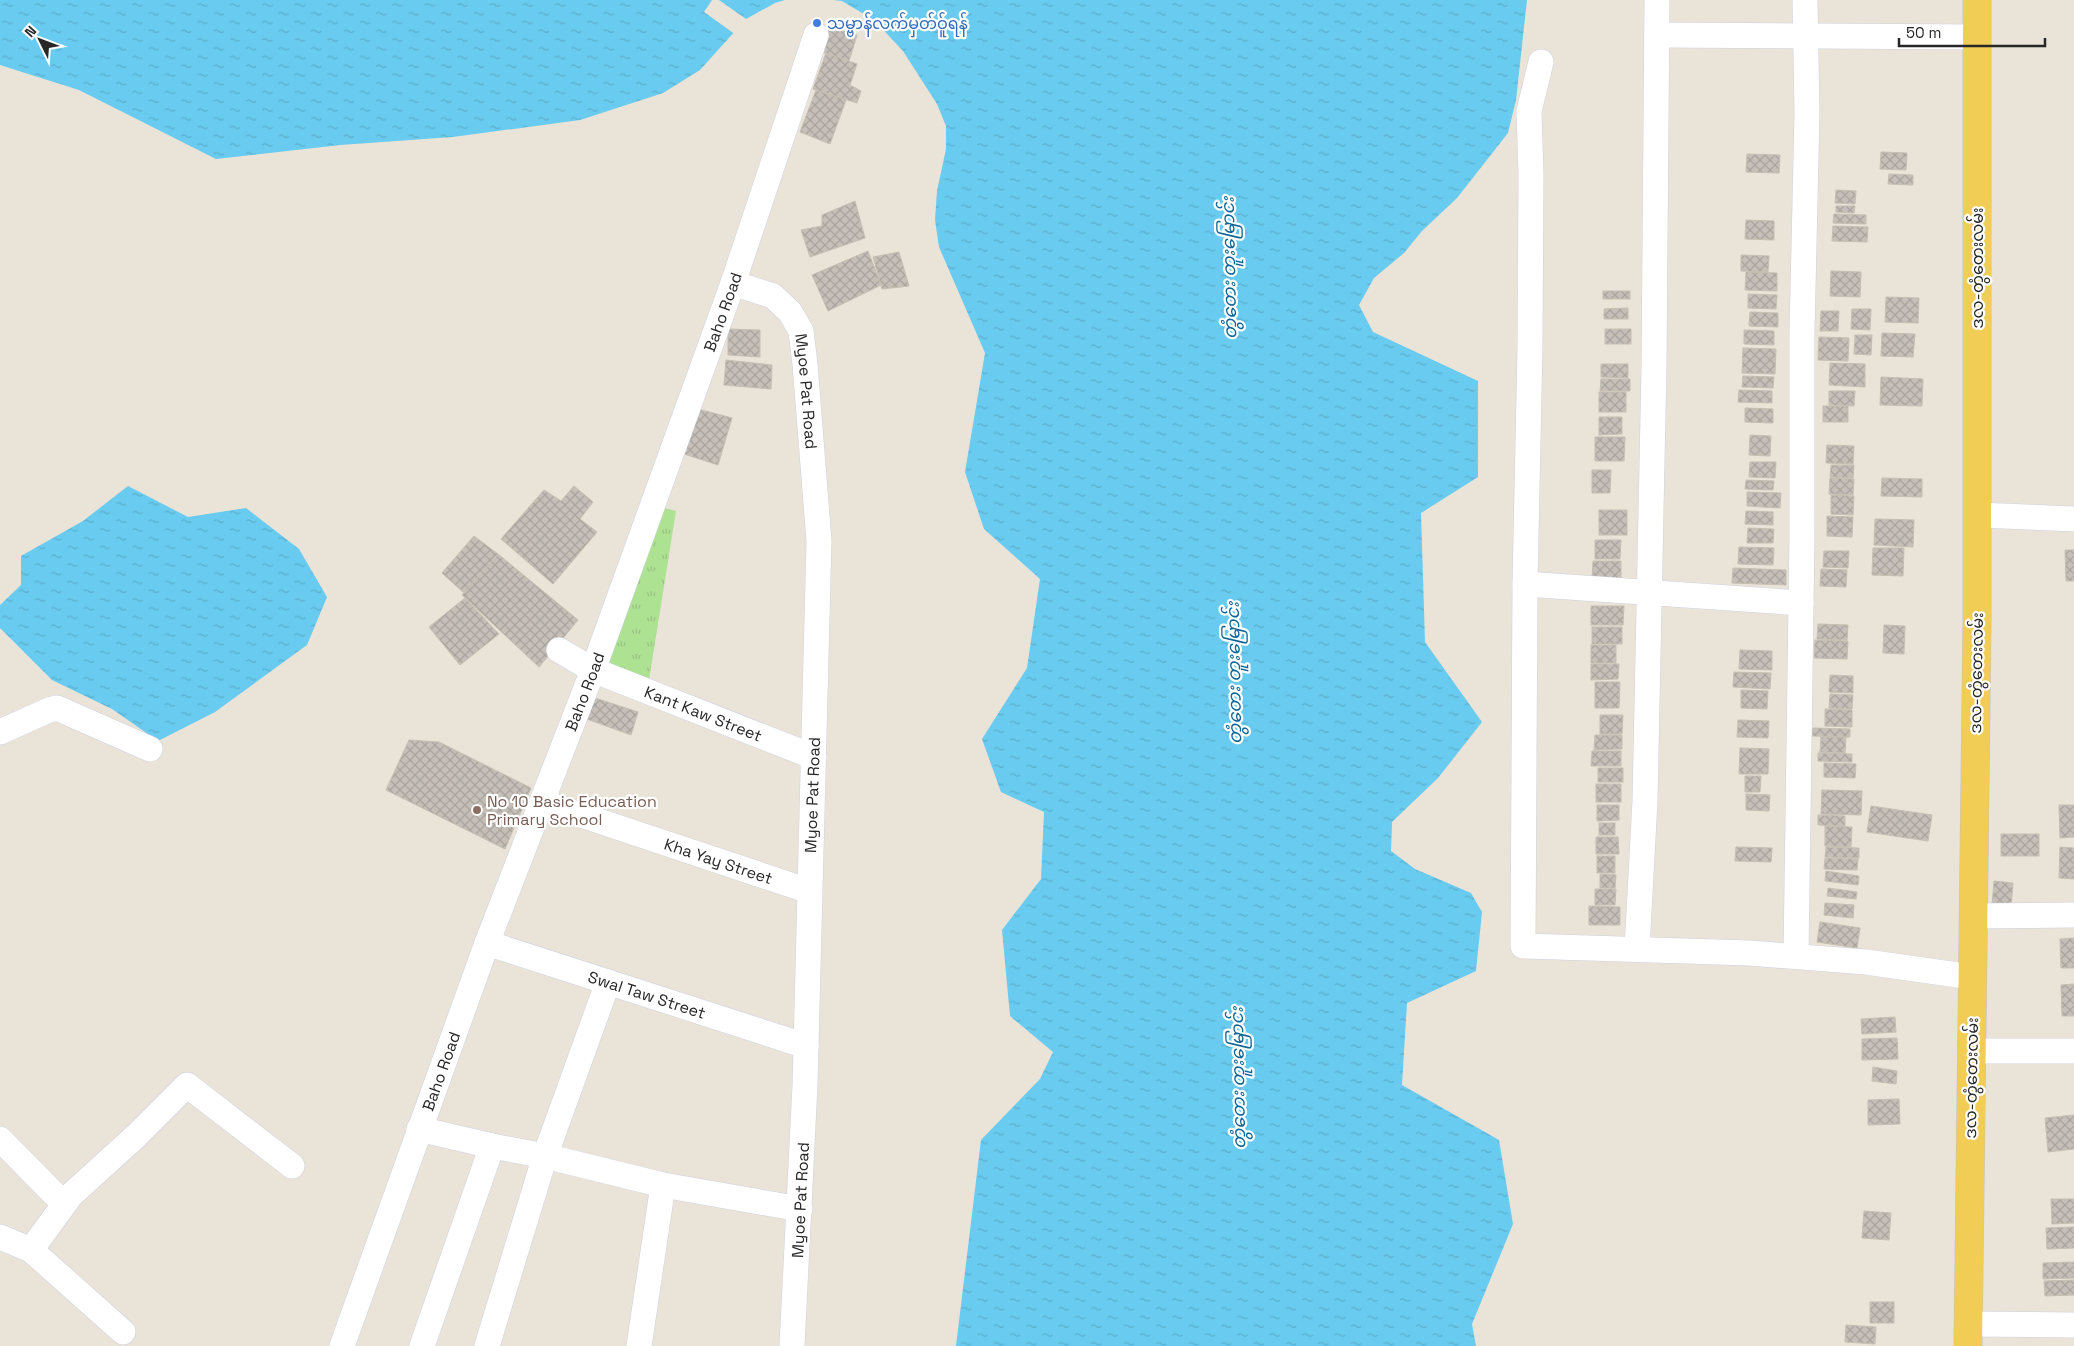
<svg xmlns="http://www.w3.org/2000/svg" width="2074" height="1346" font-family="'Space Grotesk','Noto Sans Myanmar',sans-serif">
	<defs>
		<pattern id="grass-tufts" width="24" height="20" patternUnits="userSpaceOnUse" patternTransform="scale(1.25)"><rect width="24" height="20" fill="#aee293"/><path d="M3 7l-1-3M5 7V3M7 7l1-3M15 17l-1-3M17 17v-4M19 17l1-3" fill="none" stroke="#96c27f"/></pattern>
		<pattern id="water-ripples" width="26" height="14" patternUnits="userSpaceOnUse" patternTransform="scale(1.25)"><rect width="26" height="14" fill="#68cbef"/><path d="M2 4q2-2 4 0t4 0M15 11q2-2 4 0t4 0" fill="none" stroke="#5aaecd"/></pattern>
		<pattern id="building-cross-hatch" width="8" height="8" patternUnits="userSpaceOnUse" patternTransform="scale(1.25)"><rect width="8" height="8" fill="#c5bfb8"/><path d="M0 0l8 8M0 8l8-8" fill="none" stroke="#a9a49e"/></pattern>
	</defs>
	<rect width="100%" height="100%" fill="#eae3d8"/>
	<!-- grass -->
	<polygon fill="url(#grass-tufts)" points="656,506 676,511 649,680 600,662"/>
	<!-- water -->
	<g fill="url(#water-ripples)">
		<polygon points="0,0 785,0 775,3 746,19 700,70 663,93 580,120 453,137 340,145 216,159 79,90 0,65"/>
		<polygon points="833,0 1527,0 1516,100 1508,133 1457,198 1422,231 1404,253 1374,278 1359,305 1373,332 1478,381 1478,477 1421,513 1425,642 1482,722 1438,778 1392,822 1391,851 1415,869 1471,893 1482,912 1476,971 1407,1003 1402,1085 1499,1140 1513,1224 1472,1324 1476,1346 956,1346 981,1140 1040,1079 1053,1052 1010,1016 1002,930 1041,879 1044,812 1001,792 982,739 1027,668 1040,579 984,529 965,472 985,353 939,247 935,220 937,191 946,149 946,126 937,104 903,51 874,20 842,1"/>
		<polygon points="128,486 188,517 246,508 299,549 327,597 307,645 215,712 158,741 112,709 52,680 0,628 0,605 21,585 21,556 83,521"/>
	</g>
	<!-- pier -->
	<polygon fill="#eae3d8" points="712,0 719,0 749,21 736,35 704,12"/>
	<!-- building -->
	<g fill="url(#building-cross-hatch)" stroke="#c5bfb2">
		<polygon points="826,26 857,35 849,61 819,51"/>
		<polygon points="826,53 857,64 850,85 861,91 857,103 813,89"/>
		<polygon points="816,90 846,100 830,144 800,132"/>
		<polygon points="1881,152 1907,153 1906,170 1880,169"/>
		<polygon points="1747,154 1780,155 1779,173 1746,172"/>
		<polygon points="1889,174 1913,175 1913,185 1888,184"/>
		<polygon points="1836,190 1856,191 1855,204 1835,203"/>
		<polygon points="855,201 865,238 810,257 801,230 822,226 822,215"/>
		<polygon points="1836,206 1855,206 1854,213 1836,212"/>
		<polygon points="1834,214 1866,215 1866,224 1833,223"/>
		<polygon points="1746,220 1774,221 1774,240 1745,239"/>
		<polygon points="1833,226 1868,227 1867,242 1832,241"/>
		<polygon points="868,251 881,285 828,311 812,275"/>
		<polygon points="899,252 909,286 882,289 873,257"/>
		<polygon points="1741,255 1769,256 1768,272 1741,271"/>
		<polygon points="1831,271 1861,272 1860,297 1830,296"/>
		<polygon points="1746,272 1777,273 1777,291 1745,290"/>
		<rect x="1603" y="291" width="27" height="8"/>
		<polygon points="1748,294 1777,295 1776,309 1748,308"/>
		<polygon points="1886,297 1919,298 1918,323 1885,322"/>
		<polygon points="1628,308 1628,319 1604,319 1604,309"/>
		<polygon points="1852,309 1871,309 1870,330 1851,329"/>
		<polygon points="1821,311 1839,311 1838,331 1820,331"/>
		<polygon points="1750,312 1778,313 1778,327 1749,326"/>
		<polygon points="728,329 760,330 760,357 728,355"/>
		<rect x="1605" y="329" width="26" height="15"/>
		<polygon points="1744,330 1774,331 1774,345 1744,344"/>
		<polygon points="1882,333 1915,334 1913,357 1881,356"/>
		<polygon points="1855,335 1872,335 1871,355 1854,354"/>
		<polygon points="1819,337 1849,338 1848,361 1818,360"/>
		<polygon points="1743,348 1776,349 1775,374 1742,373"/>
		<polygon points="726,360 772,365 771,389 724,385"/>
		<polygon points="1830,363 1865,364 1865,387 1829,385"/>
		<polygon points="1601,364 1628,364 1628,378 1601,377"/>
		<polygon points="1743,376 1774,377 1773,388 1742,387"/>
		<polygon points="1881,377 1923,379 1922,406 1880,405"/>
		<polygon points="1601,379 1630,379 1630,391 1600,391"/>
		<polygon points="1739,390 1772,391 1772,403 1738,402"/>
		<polygon points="1829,391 1855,391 1854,406 1829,405"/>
		<rect x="1599" y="392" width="27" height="20"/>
		<rect x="1823" y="406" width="25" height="16"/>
		<polygon points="1745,408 1773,409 1773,423 1745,422"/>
		<polygon points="698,409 732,418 718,465 681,453"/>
		<polygon points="1599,417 1622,417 1622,434 1599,435"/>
		<polygon points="1750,435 1771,436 1770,456 1749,455"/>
		<polygon points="1595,437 1625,437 1624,461 1595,461"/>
		<polygon points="1827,445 1854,446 1853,464 1826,463"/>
		<polygon points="1750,462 1776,462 1775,478 1749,477"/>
		<polygon points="1831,465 1854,465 1853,478 1830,477"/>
		<polygon points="1592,470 1611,470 1610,493 1592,493"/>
		<polygon points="1830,478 1854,479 1853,495 1829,494"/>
		<polygon points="1882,478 1922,479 1922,497 1881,496"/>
		<polygon points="1746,480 1774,481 1773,490 1745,489"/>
		<polygon points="574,486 593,502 580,519 597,532 553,584 501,539 544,490 561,501"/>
		<polygon points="1747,492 1781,493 1780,508 1747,506"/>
		<polygon points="1831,495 1854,496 1853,515 1831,514"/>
		<rect x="1599" y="510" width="28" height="25"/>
		<polygon points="1746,511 1773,512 1773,525 1745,524"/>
		<polygon points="1827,516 1853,517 1852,537 1827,536"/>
		<polygon points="1875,519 1914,520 1913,547 1874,545"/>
		<polygon points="1748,528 1774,529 1773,543 1747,543"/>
		<polygon points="474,536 498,554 464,593 442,573"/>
		<polygon points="1595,540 1621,540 1620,559 1595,559"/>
		<polygon points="1739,547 1774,548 1773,565 1738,564"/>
		<polygon points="1873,548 1904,548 1903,576 1872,575"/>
		<polygon points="2065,550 2074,550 2074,581 2066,581"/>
		<polygon points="1824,551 1849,551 1848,568 1823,567"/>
		<polygon points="498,554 578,620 539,667 462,595"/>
		<polygon points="1593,561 1621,561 1621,579 1592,579"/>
		<polygon points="1733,568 1786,570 1786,585 1732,583"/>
		<polygon points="1821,569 1847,570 1846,587 1820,586"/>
		<polygon points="465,598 499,634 460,665 429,627"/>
		<polygon points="1591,606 1624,606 1623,625 1591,625"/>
		<polygon points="1818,624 1848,625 1847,640 1817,639"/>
		<polygon points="1884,625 1905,626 1904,654 1883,653"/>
		<rect x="1592" y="627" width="30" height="17"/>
		<polygon points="1815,640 1848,641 1847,659 1814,658"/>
		<rect x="1591" y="645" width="25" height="18"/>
		<polygon points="1740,650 1772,651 1772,670 1739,669"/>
		<polygon points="1591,664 1619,664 1618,679 1591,680"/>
		<polygon points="1734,672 1771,673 1770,689 1733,687"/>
		<polygon points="1830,675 1853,676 1853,693 1829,692"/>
		<polygon points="1595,682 1620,682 1619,708 1595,708"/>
		<polygon points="1741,690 1768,691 1767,709 1741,708"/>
		<polygon points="1830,694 1853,695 1852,709 1829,708"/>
		<polygon points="592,697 638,712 631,735 584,718"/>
		<polygon points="1825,709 1852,710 1852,727 1825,726"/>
		<polygon points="1600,715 1623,715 1622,734 1600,734"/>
		<polygon points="1738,720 1769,721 1768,738 1737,737"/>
		<polygon points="1813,728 1850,729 1850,737 1812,736"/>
		<polygon points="1595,735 1622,735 1622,749 1594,750"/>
		<polygon points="1821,737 1846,737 1845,753 1820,752"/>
		<polygon points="409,740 439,742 531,788 505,849 386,790"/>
		<polygon points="1740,748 1769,749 1768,774 1739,774"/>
		<polygon points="1592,751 1621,751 1621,766 1591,766"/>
		<polygon points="1818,753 1852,754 1852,762 1818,761"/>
		<polygon points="1824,763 1856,764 1855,778 1824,777"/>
		<rect x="1598" y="768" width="25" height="14"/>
		<polygon points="1745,776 1761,776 1760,792 1745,792"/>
		<rect x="1596" y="784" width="25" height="18"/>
		<polygon points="1822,790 1862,791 1861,815 1821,814"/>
		<polygon points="1746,794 1770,795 1769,811 1746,810"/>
		<polygon points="1597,805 1619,805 1619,820 1597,821"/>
		<polygon points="2059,805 2074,805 2074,837 2060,838"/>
		<polygon points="1871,806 1932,815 1928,841 1867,832"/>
		<polygon points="1818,815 1845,816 1845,826 1818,825"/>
		<rect x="1599" y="823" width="16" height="12"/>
		<polygon points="1825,826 1852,827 1851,847 1825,846"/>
		<rect x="2001" y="834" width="38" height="22"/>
		<polygon points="1596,837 1618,837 1619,854 1596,854"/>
		<polygon points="1736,847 1772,848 1771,862 1735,861"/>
		<polygon points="1826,847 1859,848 1859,858 1825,857"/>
		<polygon points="2060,847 2074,848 2074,879 2059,878"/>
		<rect x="1597" y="856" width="18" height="17"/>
		<polygon points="1825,858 1858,859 1857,870 1824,869"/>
		<polygon points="1826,871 1859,876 1858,885 1825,881"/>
		<polygon points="1600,874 1616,875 1615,888 1600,888"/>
		<polygon points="1994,881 2013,883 2011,907 1992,905"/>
		<polygon points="1828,888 1857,892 1856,899 1827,896"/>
		<polygon points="1595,889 1616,889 1615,905 1595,905"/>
		<polygon points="1825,903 1854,905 1853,918 1824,915"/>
		<polygon points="1589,906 1620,907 1620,925 1589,925"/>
		<polygon points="1820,922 1860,928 1857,948 1817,942"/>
		<polygon points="2074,938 2074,968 2061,968 2060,939"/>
		<polygon points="2074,984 2074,1016 2062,1016 2061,985"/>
		<polygon points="1895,1017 1896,1032 1862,1034 1861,1019"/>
		<polygon points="1897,1038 1898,1059 1862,1060 1862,1039"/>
		<polygon points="1873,1067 1897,1071 1896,1084 1872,1081"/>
		<polygon points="1899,1099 1900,1124 1868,1125 1868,1100"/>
		<polygon points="2074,1115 2074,1149 2048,1152 2045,1118"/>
		<polygon points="2051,1199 2074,1199 2074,1223 2052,1224"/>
		<polygon points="1864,1211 1891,1213 1889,1240 1862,1238"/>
		<polygon points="2074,1227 2074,1248 2047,1249 2046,1228"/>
		<polygon points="2074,1262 2074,1278 2043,1279 2043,1263"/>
		<polygon points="2074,1280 2074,1295 2045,1296 2044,1281"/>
		<rect x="1870" y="1302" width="24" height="21"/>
		<polygon points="1846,1325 1876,1327 1875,1344 1845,1342"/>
	</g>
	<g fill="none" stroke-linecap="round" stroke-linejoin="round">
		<!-- minor casing -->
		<g stroke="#ced1e1" stroke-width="26">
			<g id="minor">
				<polyline points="1657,35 1977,37"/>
				<polyline points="1541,62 1529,111 1531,174 1530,347 1525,584 1523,946 1749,953 1866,962 1972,977"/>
				<path id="s1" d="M733,283L773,296L790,312L801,331L805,364L819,541L805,1085L792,1346"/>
				<polyline points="1977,515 2074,519"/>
				<polyline points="1525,584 1801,603"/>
				<path id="s2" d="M559,650L593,670L814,757"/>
				<polyline points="0,732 49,710 57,708 150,749"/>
				<path id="s3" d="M542,802L809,891"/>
				<polyline points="1973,916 2074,915"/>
				<path id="s4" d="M487,943L806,1046"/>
				<polyline points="1637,949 1645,801 1654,367 1657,0"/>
				<polyline points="1796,956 1802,534 1802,333 1807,113 1805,0"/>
				<polyline points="1972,1051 2074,1051"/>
				<polyline points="419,1129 492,1146 545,1156 663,1185 800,1209"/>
				<polyline points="0,1139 64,1204"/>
				<polyline points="0,1237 31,1250 123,1332"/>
				<polyline points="31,1250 71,1195 136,1136 187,1085 292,1166"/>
				<polyline points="1968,1324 2074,1325"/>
				<path id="s5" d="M342,1346L487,943L593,670L733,283L816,35"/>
				<polyline points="422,1346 492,1146"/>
				<polyline points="487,1346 545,1156 608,982"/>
				<polyline points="639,1346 663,1185"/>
			</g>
		</g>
		<!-- major casing -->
		<g stroke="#c3c3c3" stroke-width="29">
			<polyline id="major" points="1968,1346 1977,622 1977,0"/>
		</g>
		<!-- minor -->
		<use href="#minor" stroke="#fff" stroke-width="25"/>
		<!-- major -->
		<use href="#major" stroke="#f1cd56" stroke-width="28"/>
	</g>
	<!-- markers -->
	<circle fill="#3f7fe0" stroke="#fff" stroke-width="2" cx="817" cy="23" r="5"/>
	<circle fill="#8d6e63" stroke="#fff" stroke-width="2" cx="477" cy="810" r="5"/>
	<g text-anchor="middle" stroke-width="4.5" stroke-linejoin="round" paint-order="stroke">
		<!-- shop labels -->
		<g font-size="16" fill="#366cbe" stroke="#fff" text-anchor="start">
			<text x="827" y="29">သမ္ဗာန်လက်မှတ်ဝ်ူရန်</text>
		</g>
		<!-- street labels -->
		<g font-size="16" fill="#272727" stroke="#fff">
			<text transform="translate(1977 268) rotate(-90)" y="6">ဒလ-တွံတေးလမ်း</text>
			<text dy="6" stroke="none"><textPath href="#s5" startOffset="1102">Baho Road</textPath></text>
			<text dy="6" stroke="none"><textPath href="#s1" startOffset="148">Myoe Pat Road</textPath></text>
			<text transform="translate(1976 673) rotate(-89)" y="6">ဒလ-တွံတေးလမ်း</text>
			<text dy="6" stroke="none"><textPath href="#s5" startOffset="698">Baho Road</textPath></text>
			<text dy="6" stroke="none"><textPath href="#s2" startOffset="158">Kant Kaw Street</textPath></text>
			<text transform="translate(812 795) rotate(-88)" y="6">Myoe Pat Road</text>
			<text dy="6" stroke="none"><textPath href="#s3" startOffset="186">Kha Yay Street</textPath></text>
			<text dy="6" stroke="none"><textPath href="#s4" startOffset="168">Swal Taw Street</textPath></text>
			<text dy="6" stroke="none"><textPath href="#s5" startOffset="292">Baho Road</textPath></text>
			<text transform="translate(1971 1078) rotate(-89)" y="6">ဒလ-တွံတေးလမ်း</text>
			<text transform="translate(800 1200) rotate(-87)" y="6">Myoe Pat Road</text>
		</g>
		<!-- education labels -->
		<g font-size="16" fill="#785e54" stroke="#fff" text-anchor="start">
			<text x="487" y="807">No 10 Basic Education<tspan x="487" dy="18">Primary School</tspan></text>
		</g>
		<!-- water labels -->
		<g font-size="18" font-style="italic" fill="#0c6797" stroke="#fff">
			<text transform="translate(1229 268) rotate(-91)" y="6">တွံတေး တူးမြောင်း</text>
			<text transform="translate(1234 673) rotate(-91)" y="6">တွံတေး တူးမြောင်း</text>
			<text transform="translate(1238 1078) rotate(-91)" y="6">တွံတေး တူးမြောင်း</text>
		</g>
	</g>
	<!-- north arrow -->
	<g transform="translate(40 40) rotate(312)" stroke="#ffffff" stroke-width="4" paint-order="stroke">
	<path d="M0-4L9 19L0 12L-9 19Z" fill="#272727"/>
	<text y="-8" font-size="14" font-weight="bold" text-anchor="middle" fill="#272727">N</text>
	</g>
	<!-- scale -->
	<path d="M1899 38v8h146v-8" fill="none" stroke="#272727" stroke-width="2.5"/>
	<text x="1906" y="38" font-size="15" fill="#272727" stroke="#ffffff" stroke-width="4" paint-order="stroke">50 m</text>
</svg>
